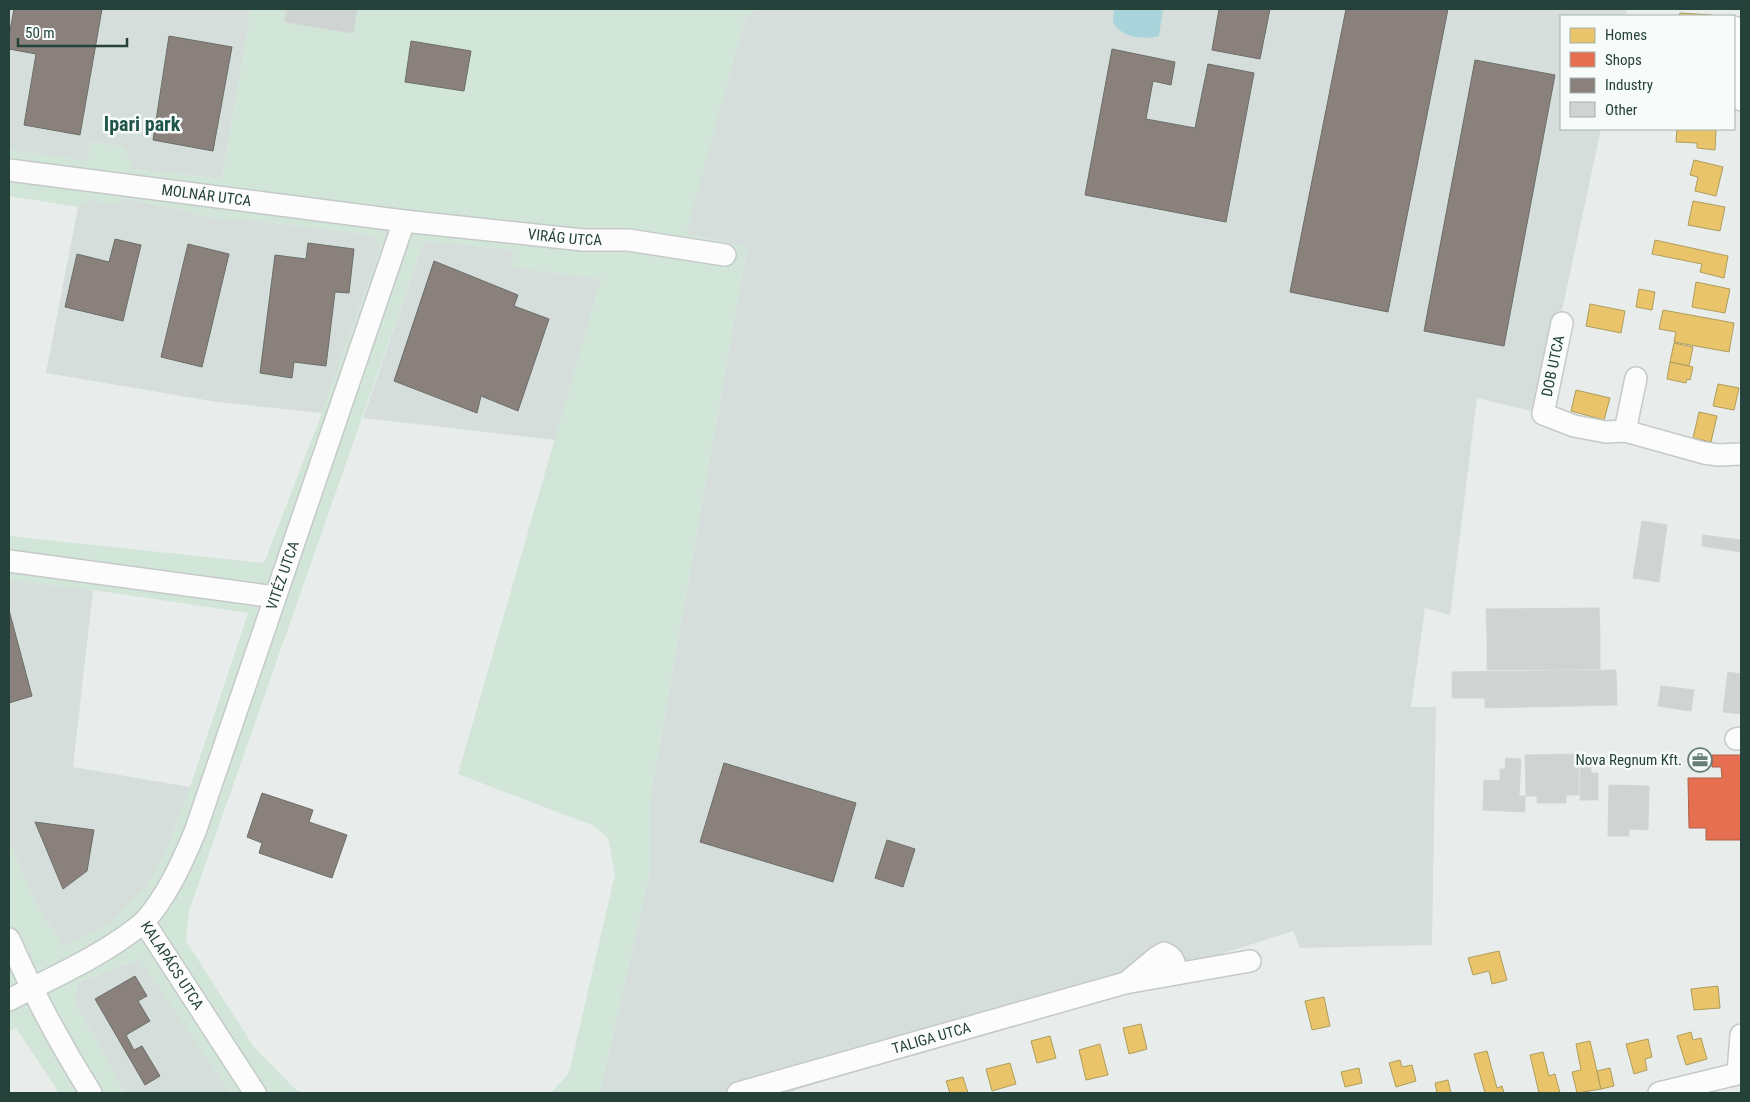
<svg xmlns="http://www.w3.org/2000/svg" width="1750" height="1102" font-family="'Roboto Condensed',sans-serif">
	<rect width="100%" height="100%" fill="#e8edeb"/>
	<!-- built -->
	<g fill="#d6dedb">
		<polygon points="9,9 251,9 222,179 134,169 124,147 92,142 86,161 9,150"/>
		<polygon points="757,9 1627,9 1625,16 1561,16 1561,129 1601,129 1540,413 1477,398 1450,615 1425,608 1411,707 1436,707 1432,945 1300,948 1293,931 787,1093 600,1093 650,871 650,800 747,247 685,234 746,15"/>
		<polygon points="122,198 189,211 204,217 257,221 373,235 381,247 322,413 217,402 46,373 78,207 88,200 117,204"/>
		<polygon points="424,241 514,250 511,267 601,279 555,440 363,418"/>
		<polygon points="9,580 93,590 73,767 190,787 165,855 145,888 109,925 64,947 34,901 9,840"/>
		<polygon points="140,959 231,1093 125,1093 74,1000 79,982"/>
	</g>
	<!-- green -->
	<polygon fill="#d1e6d8" points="251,9 757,9 746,15 686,234 747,247 650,800 650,871 600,1093 551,1093 569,1073 615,874 608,838 594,826 458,774 601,279 511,267 513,250 424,241 189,911 186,941 254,1047 295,1089 303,1093 231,1093 139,959 79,982 74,1000 125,1093 59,1093 16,1028 9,1031 9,840 34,901 64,947 109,925 145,888 165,855 190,787 248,613 93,590 9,580 9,536 264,563 322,413 381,247 373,235 257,221 204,217 189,211 122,198 117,204 88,200 78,207 9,196 9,150 86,161 92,142 124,147 134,169 222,179"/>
	<!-- water -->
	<path fill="#a9d4db" d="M1114,9H1163L1159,36C1143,40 1123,38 1113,23Z"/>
	<!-- homes -->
	<g fill="#e9c46a" stroke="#ae9d5c">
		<polygon points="1680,13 1712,15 1712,16 1679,16"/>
		<polygon points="1677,129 1716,129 1715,150 1697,148 1697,143 1676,142"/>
		<polygon points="1694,160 1723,167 1716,196 1695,191 1698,177 1690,175"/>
		<polygon points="1693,201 1725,207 1720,231 1688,225"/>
		<polygon points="1655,240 1728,256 1724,278 1700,272 1702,264 1652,254"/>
		<polygon points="1696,282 1730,289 1725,313 1692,307"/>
		<polygon points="1639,289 1655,292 1652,310 1636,307"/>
		<polygon points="1590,304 1625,311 1621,333 1586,326"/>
		<polygon points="1663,310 1734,323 1729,352 1674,342 1676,332 1659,329"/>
		<polygon points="1674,343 1693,347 1689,366 1670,362"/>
		<polygon points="1670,362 1693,367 1690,380 1687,379 1686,383 1667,379"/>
		<polygon points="1718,384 1739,388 1734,410 1713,406"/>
		<polygon points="1576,390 1610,398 1604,420 1571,411"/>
		<polygon points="1699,412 1717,416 1711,442 1693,438"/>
		<polygon points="1499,951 1507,980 1492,984 1489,971 1473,975 1468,958"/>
		<polygon points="1718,986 1720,1008 1694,1010 1691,989"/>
		<polygon points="1324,997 1330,1026 1312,1030 1305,1001"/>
		<polygon points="1141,1024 1147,1049 1129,1054 1123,1028"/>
		<polygon points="1691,1032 1693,1040 1701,1038 1707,1059 1686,1065 1677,1036"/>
		<polygon points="1050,1036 1056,1058 1037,1063 1031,1041"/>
		<polygon points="1648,1039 1652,1057 1645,1059 1647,1070 1634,1074 1626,1044"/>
		<polygon points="1590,1041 1601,1089 1577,1093 1572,1072 1581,1070 1576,1044"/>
		<polygon points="1100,1044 1108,1075 1086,1080 1079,1050"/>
		<polygon points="1487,1051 1497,1088 1502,1086 1504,1093 1485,1093 1474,1054"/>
		<polygon points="1543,1052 1549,1076 1555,1074 1560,1093 1539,1093 1530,1055"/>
		<polygon points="1400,1060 1402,1067 1412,1065 1416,1081 1396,1087 1389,1063"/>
		<polygon points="1010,1063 1016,1084 992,1091 986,1069"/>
		<polygon points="1359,1068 1362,1083 1345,1087 1341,1072"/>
		<polygon points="1610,1068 1614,1086 1601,1089 1597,1071"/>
		<polygon points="963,1077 968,1093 950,1093 946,1081"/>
		<polygon points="1448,1080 1451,1093 1437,1093 1435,1083"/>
	</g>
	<!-- shops -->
	<polygon fill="#e76f51" stroke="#ac624a" points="1712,755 1741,755 1741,840 1706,840 1706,828 1689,828 1688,778 1722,778 1721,767 1712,767"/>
	<!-- industry -->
	<g fill="#8a817c" stroke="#6b6e68">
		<polygon points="14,9 102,9 80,135 24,125 36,54 9,49 9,36"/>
		<polygon points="1219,9 1270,9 1260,59 1212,50"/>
		<polygon points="1346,9 1448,9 1388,312 1290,292"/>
		<polygon points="169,36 232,47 213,151 153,140"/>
		<polygon points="411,41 471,51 464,91 405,82"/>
		<polygon points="1112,49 1175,62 1171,85 1153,81 1146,119 1195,128 1208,64 1254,73 1226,222 1085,195"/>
		<polygon points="1475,60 1555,75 1504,346 1424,331"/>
		<polygon points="115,239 141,245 123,321 65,307 77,254 109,262"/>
		<polygon points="308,243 354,249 349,293 335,292 326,366 294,362 292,378 260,373 275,255 306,259"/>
		<polygon points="188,244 229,254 202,367 161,357"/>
		<polygon points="434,261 518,295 514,306 549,319 518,411 481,396 477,413 394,381"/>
		<polygon points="9,610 32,696 9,703"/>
		<polygon points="724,763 856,803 833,882 700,842"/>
		<polygon points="262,793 313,810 309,822 347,835 332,878 259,853 262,843 247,837"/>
		<polygon points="35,822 94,830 87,871 63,889"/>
		<polygon points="887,840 915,849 903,887 875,878"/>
		<polygon points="135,976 147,996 138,1001 150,1021 126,1035 134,1050 142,1046 160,1076 145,1085 95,999"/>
	</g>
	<!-- building -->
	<g fill="#cfd4d2" stroke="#d1d6d4">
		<polygon points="287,9 357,9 353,33 285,22"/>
		<polygon points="1642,521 1667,525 1659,582 1633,578"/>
		<polygon points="1703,535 1741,540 1741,552 1702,546"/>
		<polygon points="1599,608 1600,636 1487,637 1486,609"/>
		<polygon points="1600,636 1600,669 1487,670 1487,637"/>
		<polygon points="1616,670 1617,705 1485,708 1485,698 1452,698 1452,672"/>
		<polygon points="1728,672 1741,674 1741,714 1723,712"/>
		<polygon points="1661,686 1694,690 1691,711 1658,706"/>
		<polygon points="1578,754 1579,795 1566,795 1566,803 1537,803 1537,796 1526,796 1525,755"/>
		<polygon points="1580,756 1591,756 1591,773 1598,773 1598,800 1580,800"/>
		<polygon points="1506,758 1521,759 1519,796 1525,796 1525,812 1483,810 1484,780 1500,781 1500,769 1505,769"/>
		<polygon points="1609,785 1649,786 1648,830 1629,829 1629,836 1608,836"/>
	</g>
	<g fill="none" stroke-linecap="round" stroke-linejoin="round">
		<!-- minor casing -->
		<g stroke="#c5cac8" stroke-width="24">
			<g id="minor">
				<polyline points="1734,27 1741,100"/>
				<path id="s1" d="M9,170L404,221L583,240H628L725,255"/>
				<polyline points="1562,323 1543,414 1574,426 1606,432 1625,431 1704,453 1719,455 1741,454"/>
				<polyline points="1625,431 1636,378"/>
				<polyline points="9,561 275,597"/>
				<polyline points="1736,739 1741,738"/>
				<path id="s2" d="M144,922C167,896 181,865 195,832L404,221"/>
				<path d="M9,939C33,993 60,1044 91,1093"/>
				<path d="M1126,983L1157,957L1164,953C1172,957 1175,960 1175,969L1169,975"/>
				<path id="s3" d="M9,1000C55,976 103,956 144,922L255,1093"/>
				<polyline points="1738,1073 1741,1035"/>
				<path id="s4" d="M738,1093L1125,983L1250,961"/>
				<polyline points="1659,1093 1741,1073"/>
			</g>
		</g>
		<!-- minor -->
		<use href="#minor" stroke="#fcfcfc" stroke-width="21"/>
	</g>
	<!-- icons -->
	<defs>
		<g id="office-ring" transform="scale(1.25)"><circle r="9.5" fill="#f7fbf9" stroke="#697e78" stroke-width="1.5"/><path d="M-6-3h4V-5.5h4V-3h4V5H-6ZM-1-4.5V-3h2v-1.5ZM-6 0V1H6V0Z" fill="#697e78"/></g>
	</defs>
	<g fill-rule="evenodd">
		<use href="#office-ring" x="1700" y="760"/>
	</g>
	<g text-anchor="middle" stroke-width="5" stroke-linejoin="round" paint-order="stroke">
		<!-- street labels -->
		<g font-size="15" fill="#24423a" stroke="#f7fbf9">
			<text dy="5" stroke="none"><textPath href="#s1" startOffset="199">MOLNÁR UTCA</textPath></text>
			<text dy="5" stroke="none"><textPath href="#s1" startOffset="560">VIRÁG UTCA</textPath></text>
			<text transform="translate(1553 366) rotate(-78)" y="5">DOB UTCA</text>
			<text dy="5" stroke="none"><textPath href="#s2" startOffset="375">VITÉZ UTCA</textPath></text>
			<text dy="5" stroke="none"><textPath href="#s3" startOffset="208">KALAPÁCS UTCA</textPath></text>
			<text dy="5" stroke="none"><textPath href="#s4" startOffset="201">TALIGA UTCA</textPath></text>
		</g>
		<!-- poi labels -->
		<g font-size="15" fill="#24423a" stroke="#f7fbf9" text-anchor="end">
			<text x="1682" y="765">Nova Regnum Kft.</text>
		</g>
		<!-- district labels -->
		<g font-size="20" font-weight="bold" fill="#1f5548" stroke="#f7fbf9">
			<text x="142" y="131">Ipari park</text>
		</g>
	</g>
	<!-- border -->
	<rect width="1750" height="1102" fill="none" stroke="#24423a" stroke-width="20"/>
	<!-- legend -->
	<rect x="1560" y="15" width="175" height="115" fill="#f7fbf9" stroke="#a3b1ad"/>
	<rect x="1570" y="28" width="25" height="15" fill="#e9c46a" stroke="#a3b1ad"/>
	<text x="1605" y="40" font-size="15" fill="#24423a">Homes</text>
	<rect x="1570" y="52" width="25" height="15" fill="#e76f51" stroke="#a3b1ad"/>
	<text x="1605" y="65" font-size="15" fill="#24423a">Shops</text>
	<rect x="1570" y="78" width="25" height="15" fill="#8a817c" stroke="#a3b1ad"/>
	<text x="1605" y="90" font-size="15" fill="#24423a">Industry</text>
	<rect x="1570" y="102" width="25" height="15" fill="#cfd4d2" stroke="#a3b1ad"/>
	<text x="1605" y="115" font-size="15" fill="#24423a">Other</text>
	<!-- scale -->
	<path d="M18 38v8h109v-8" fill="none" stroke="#24423a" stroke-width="2.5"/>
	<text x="25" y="38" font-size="15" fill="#24423a" stroke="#f7fbf9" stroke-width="4" paint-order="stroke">50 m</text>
</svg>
